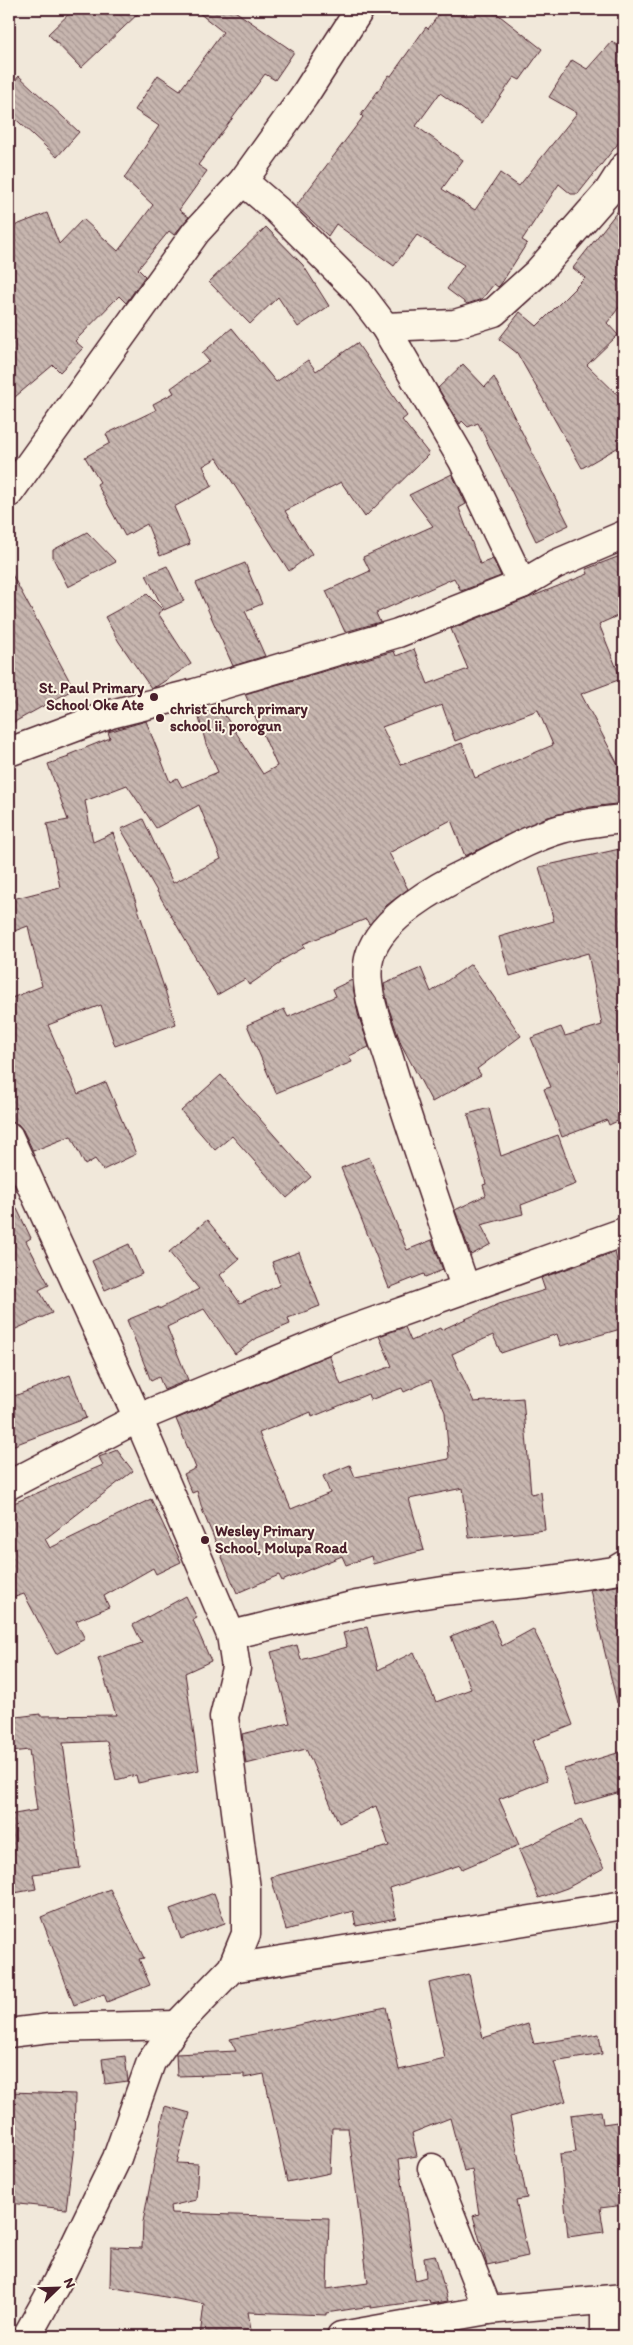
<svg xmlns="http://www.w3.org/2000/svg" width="633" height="2345" font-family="Itim,sans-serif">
	<defs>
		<pattern id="building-back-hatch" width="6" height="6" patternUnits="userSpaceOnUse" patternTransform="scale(1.25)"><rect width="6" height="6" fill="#c7b6af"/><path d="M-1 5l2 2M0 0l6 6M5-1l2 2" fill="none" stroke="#a4938f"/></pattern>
	</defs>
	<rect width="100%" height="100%" fill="#f1e8da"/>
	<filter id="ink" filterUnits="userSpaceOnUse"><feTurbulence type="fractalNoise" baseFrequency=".02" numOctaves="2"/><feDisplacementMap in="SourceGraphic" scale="10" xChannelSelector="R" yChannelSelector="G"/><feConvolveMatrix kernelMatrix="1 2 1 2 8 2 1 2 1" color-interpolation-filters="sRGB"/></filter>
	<g filter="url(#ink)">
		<!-- building -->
		<g fill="url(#building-back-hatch)" stroke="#4a1f2b" fill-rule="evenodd">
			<polygon points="74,9 143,9 81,68 48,34"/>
			<polygon points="194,9 232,9 294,52 275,80 265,74 198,165 207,171 179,210 189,217 174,235 169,231 138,269 145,276 126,303 119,296 75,341 83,348 60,372 53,365 9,402 9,228 47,213 59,244 83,219 118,251 153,205 124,178 159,126 135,110 158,75 180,90 223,32"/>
			<polygon points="443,9 491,9 542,49 520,80 514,77 482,123 440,93 416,126 463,160 442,189 475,210 500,173 519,186 577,113 549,97 572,60 587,69 612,41 624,52 624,136 578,194 571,194 559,184 522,240 527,243 501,284 498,287 494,284 482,299 467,304 447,289 464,265 417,235 394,266 336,224 328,236 296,206 363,117 361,115 389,75 391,76 426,27 428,29"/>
			<polygon points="19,76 79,132 57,157 9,113 9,88"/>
			<polygon points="624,203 624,301 607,323 618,335 587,365 624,401 624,444 582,468 517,353 499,339 520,312 537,326 585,278 573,268"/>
			<polygon points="266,227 303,265 329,306 298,327 278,297 250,324 209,282"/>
			<polygon points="232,328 276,382 308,360 316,371 357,343 407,416 402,420 429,454 365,517 341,482 285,511 312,554 289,571 217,458 203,466 212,486 174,507 190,544 160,556 147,524 125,536 97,484 100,482 85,457 110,443 106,434 156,410 153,404 174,393 171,388 209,361 202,353"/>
			<polygon points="463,364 485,387 494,377 569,525 536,541 478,423 468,427 462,421 460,424 438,388"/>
			<polygon points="452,474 466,504 459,508 480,564 493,559 501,576 461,591 454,578 376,613 380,622 345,632 326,591 370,571 363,557 433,526 409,495"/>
			<polygon points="87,532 116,562 68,587 53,558 53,550"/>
			<path d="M620,556L624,566V613L599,624L621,679L581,694L624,776V803L582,808L545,818L465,856L451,820L389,853L408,889L387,905L371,923L369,924L366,919L303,944L305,947L280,961L281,963L249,985L245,979L217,995L121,829L143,819L173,883L221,859L199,805L156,828L127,785L85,801L93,842L113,833L176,1024L115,1046L101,1005L48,1025L78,1094L106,1082L136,1154L103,1170L95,1159L85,1165L71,1136L33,1151L23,1130L18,1124L9,1122V999L42,986L28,926L9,933V900L60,887L47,824L68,820L48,764L69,757L68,755L110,738L108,732L146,721L170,782L177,778L182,787L218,772L206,744L198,714L220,708L263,774L277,766L245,694L394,651L396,656L414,649L428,684L468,669L451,629L588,574L586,569ZM442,705L455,741L538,710L553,745L475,778L462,743L401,765L382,727Z"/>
			<polygon points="245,563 262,604 245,611 265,656 233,666 196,583"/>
			<polygon points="167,566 184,601 164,610 146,575"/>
			<polygon points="9,569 74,689 9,725"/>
			<polygon points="147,594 163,610 158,613 191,664 157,686 151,688 119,642 105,617"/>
			<polygon points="624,848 624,1068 615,1071 624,1092 624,1118 609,1125 607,1120 562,1137 544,1089 551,1087 531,1038 561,1027 565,1036 602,1025 588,953 510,976 499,937 554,921 539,867"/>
			<polygon points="471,964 521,1036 477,1069 481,1075 432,1102 401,1044 388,1006 384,984 421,968 431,992"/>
			<polygon points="352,980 358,1014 369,1047 349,1056 352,1062 276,1093 247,1025 284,1009 288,1017 336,996 333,989"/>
			<polygon points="221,1075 311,1177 287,1198 232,1136 215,1150 181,1111"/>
			<polygon points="489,1108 501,1156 558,1135 576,1184 521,1205 523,1214 481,1225 491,1244 471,1255 455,1210 486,1195 483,1185 486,1184 468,1114"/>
			<polygon points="369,1157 407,1250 432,1240 443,1270 425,1277 424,1274 389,1288 341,1168"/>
			<polygon points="9,1192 31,1238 26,1241 49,1285 39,1290 52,1313 9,1332"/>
			<polygon points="207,1220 239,1259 220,1275 240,1303 280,1285 272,1262 299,1252 320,1306 288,1318 290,1324 257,1338 235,1354 204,1309 167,1327 188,1380 164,1390 159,1377 151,1381 127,1320 159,1307 159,1309 199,1289 169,1252"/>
			<polygon points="129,1244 142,1274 105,1290 92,1261"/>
			<path d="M615,1252L624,1291V1328L561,1346L557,1334L501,1353L493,1335L452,1354L474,1402L523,1398L531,1494L541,1492L545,1530L469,1538L463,1488L409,1499L424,1550L373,1564L371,1556L346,1565L342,1556L282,1581L279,1575L237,1593L203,1512L197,1491L192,1493L184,1474L196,1468L176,1419L329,1355L341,1385L392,1366L379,1336L405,1327L411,1341L440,1328L441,1330L499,1304L545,1290L541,1278ZM431,1380L445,1412L449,1459L355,1477L350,1465L323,1476L330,1493L291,1509L259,1433L311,1412L312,1417L368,1394L370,1400L402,1388L404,1392Z"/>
			<polygon points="70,1375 86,1418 9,1447 9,1398"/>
			<polygon points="117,1450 133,1471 45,1539 50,1548 151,1499 181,1562 156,1574 153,1568 104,1596 109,1607 76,1621 85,1639 56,1654 24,1594 9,1599 9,1505 103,1465 99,1457"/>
			<polygon points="624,1583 624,1702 617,1703 590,1590 616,1586"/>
			<polygon points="186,1596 197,1618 193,1620 211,1661 185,1673 199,1770 138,1783 136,1775 116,1780 107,1741 63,1743 80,1868 33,1874 36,1889 9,1894 9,1815 37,1810 29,1750 11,1752 9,1718 40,1714 40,1716 116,1715 98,1658 142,1643 133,1625"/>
			<polygon points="492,1620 502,1646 533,1629 547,1656 573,1725 532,1741 547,1780 499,1799 519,1845 462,1869 460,1865 390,1888 396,1918 356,1926 353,1911 286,1930 271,1877 389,1846 376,1806 339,1823 306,1749 246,1764 242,1734 290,1723 271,1652 297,1645 301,1660 347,1647 343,1633 367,1627 378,1670 414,1652 436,1702 471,1689 451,1636"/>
			<polygon points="624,1751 624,1791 575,1805 564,1769"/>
			<polygon points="581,1820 604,1868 567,1888 539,1898 519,1850"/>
			<polygon points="110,1889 144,1958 139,1959 150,1985 107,2002 104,1994 74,2005 41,1917"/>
			<polygon points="214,1893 225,1923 181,1939 170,1909"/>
			<polygon points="469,1974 483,2038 528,2024 534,2044 599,2034 602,2054 554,2062 566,2101 510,2117 527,2198 516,2200 528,2256 487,2265 473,2216 479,2214 472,2169 464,2171 450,2118 412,2133 417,2156 399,2159 415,2280 426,2277 424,2257 435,2255 448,2301 430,2304 429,2300 371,2308 371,2306 326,2313 326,2315 248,2312 252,2336 200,2336 204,2304 110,2287 111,2247 142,2248 143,2222 165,2106 190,2113 177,2163 198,2164 196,2200 170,2206 171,2213 329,2218 327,2289 368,2283 348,2128 332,2128 330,2173 287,2182 264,2074 244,2078 244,2074 177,2076 176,2054 236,2051 230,2039 386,2007 399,2070 445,2059 429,1983"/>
			<polygon points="125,2056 128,2081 105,2084 102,2059"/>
			<polygon points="9,2092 75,2094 74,2146 66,2209 9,2203 13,2144 9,2144"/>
			<polygon points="601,2111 603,2124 624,2121 624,2205 600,2208 604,2232 568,2237 560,2154 576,2152 571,2115"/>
		</g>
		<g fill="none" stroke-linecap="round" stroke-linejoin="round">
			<!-- minor casing -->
			<g stroke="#4a1f2b" stroke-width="31">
				<g id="minor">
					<polyline points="243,181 277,210 357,290 385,327 463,461 522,584"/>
					<polyline points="385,327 455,324 494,312 538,272 608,192 624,167"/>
					<polyline points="9,493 196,232 243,181 304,96 360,9"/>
					<polyline points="9,752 111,714 195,693 398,633 522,584 556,564 624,535"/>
					<polyline points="9,1137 138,1418 231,1635 236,1668 224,1717 246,1889 246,1934 232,1968 177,2025 151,2062 117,2158 57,2282 27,2336"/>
					<path d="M465,1287C440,1213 414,1140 391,1065C382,1034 360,987 370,955C381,918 438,886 472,870C500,856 530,838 561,829C582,823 603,821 624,819"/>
					<polyline points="9,1485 138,1418 345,1332 624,1232"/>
					<polyline points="231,1635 356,1605 443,1591 527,1583 614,1571 624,1565"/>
					<polyline points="232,1968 624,1905"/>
					<polyline points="9,2033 50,2028 177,2025"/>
					<polyline points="432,2168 488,2310"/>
					<polyline points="605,2300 605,2336"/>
					<polyline points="341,2336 488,2310 624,2298"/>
				</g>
			</g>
			<!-- minor -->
			<use href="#minor" stroke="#fcf5e5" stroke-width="28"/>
		</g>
	</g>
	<!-- markers -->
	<g fill="#4a1f2b" stroke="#fcf5e5" stroke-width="2">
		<circle cx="154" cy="697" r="5"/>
		<circle cx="160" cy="718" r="5"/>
		<circle cx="205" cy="1540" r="5"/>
	</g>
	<g text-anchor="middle" stroke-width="4" stroke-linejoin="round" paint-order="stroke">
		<!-- poi labels -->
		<g font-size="15" font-weight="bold" fill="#4a1f2b" stroke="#fcf5e5" text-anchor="start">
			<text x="144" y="693" text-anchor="end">St. Paul Primary<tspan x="144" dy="17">School Oke Ate</tspan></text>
			<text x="170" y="714">christ church primary<tspan x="170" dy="17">school ii, porogun</tspan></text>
			<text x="215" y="1536">Wesley Primary<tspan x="215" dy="17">School, Molupa Road</tspan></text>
		</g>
	</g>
	<!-- margin -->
	<rect width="633" height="2345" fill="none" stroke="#fcf5e5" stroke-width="30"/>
	<rect x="15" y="15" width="603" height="2315" fill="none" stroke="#4a1f2b" stroke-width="2" filter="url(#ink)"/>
	<!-- north arrow -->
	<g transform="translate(58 2288) rotate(67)" stroke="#fcf5e5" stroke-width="4" paint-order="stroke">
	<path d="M0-4L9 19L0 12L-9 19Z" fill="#4a1f2b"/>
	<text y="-8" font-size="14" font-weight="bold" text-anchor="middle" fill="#4a1f2b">N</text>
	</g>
</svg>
